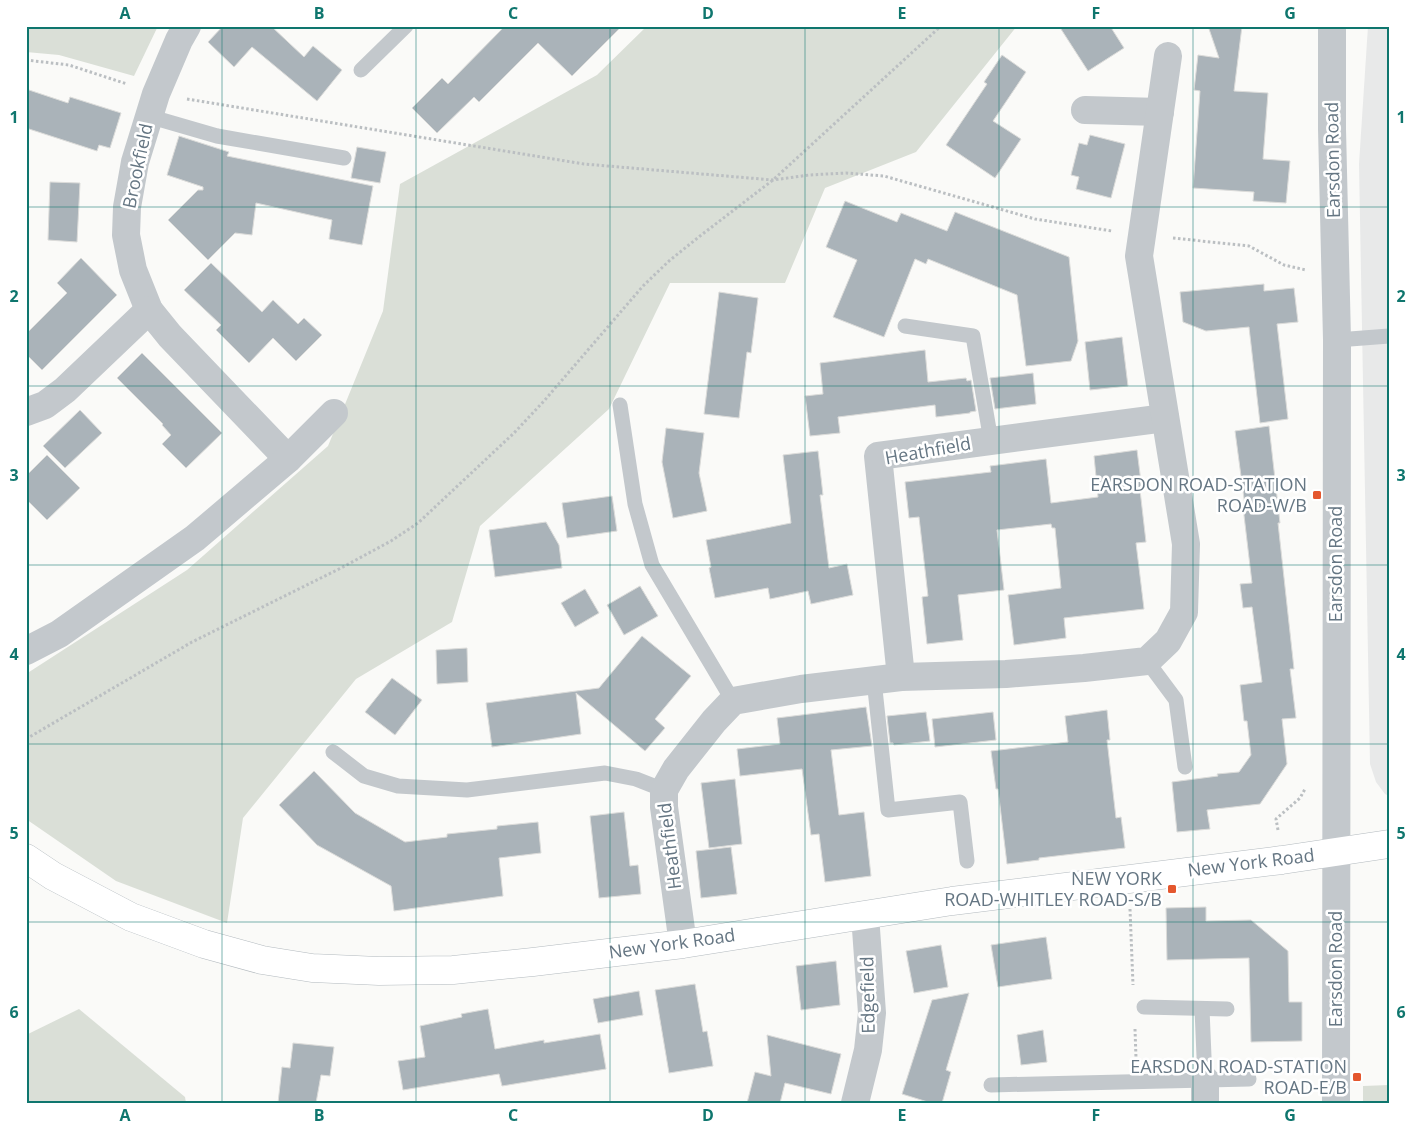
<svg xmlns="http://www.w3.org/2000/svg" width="1415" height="1129" font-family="'Open Sans',sans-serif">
	<rect width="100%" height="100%" fill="#fafaf8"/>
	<!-- built -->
	<polygon fill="#e8e9e9" points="1368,26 1389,26 1389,796 1385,794 1376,782 1370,764 1359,164"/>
	<!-- green -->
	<g fill="#dadfd7">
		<polygon points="26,26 158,26 134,76 59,55 26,52"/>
		<polygon points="647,26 1017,26 916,152 825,188 785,283 670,283 609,409 480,526 452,622 356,679 243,818 227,923 116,881 26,819 26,674 187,570 328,446 383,311 400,184 597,75"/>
		<polygon points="79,1009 185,1097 186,1103 26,1103 26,1035"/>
		<polygon points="1389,1085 1389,1103 1363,1103 1363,1086"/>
	</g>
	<!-- building -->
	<g fill="#aab3b9" stroke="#dcdcda">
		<polygon points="223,26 271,26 304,57 313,46 342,70 317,101 252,47 234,67 208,42"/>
		<polygon points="505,26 622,26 572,76 538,43 479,102 474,97 437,133 412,108 442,78 448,84"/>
		<polygon points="1059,26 1110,26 1124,48 1088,71"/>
		<polygon points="1208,26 1242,26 1234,91 1268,93 1263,159 1290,161 1286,203 1253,201 1254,192 1193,188 1200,91 1194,90 1198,55 1219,58"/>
		<polygon points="1002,55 1026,72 993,121 1021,139 995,178 946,145 987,84 984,82"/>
		<polygon points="26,89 68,103 70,97 121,113 110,148 99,145 97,151 26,128"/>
		<polygon points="1090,135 1125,144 1111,198 1076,189 1079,177 1071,175 1079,143 1087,145"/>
		<polygon points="179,136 229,152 227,156 373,186 362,245 329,239 332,220 256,203 252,235 235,233 208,260 168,220 198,190 203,190 203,187 167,175"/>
		<polygon points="357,147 386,152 380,183 351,178"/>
		<polygon points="50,182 80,183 77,242 48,240"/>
		<polygon points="845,201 897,222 901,213 947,231 955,212 1069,257 1078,341 1071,361 1026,366 1017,295 928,259 926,264 915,259 884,337 833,317 857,260 826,247"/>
		<polygon points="81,258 117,295 42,370 26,354 26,334 67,293 57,283"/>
		<polygon points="211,263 262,312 273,300 298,324 304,318 322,335 296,361 273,338 249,363 216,330 221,325 184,290"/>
		<polygon points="1264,284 1264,291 1294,288 1298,322 1277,324 1288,419 1260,423 1249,327 1206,331 1183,322 1180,292"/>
		<polygon points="719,292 758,298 751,353 747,352 739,418 704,414"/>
		<polygon points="1122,337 1128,386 1090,390 1085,342"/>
		<polygon points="925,350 928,382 966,378 967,381 971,380 976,411 970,412 970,413 936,417 935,405 838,417 840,433 810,436 805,396 823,394 820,363"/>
		<polygon points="142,353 222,433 186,468 162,444 171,435 162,425 163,424 117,378"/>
		<polygon points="1033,373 1036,404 995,409 990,378"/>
		<polygon points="80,410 102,433 65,468 43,446"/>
		<polygon points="1269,426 1280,523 1278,523 1294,669 1290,669 1296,718 1282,719 1287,764 1260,804 1207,810 1210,829 1177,832 1172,782 1218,776 1217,774 1239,772 1251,755 1247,721 1244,721 1240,685 1262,682 1252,607 1243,608 1240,584 1252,583 1243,507 1245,506 1235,431"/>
		<polygon points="666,428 704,433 699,473 707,511 673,518 662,462"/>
		<polygon points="1137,450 1142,490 1140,490 1146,542 1136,543 1144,609 1064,618 1066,638 1014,645 1008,595 1061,588 1055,528 1052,528 1051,524 997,530 1004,590 958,595 963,640 927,644 922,597 928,596 919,517 909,518 905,482 991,472 990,466 1046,459 1051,503 1098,497 1094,456"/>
		<polygon points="818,451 823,495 820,495 829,568 847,564 853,595 811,604 808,591 770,599 768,588 715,598 709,568 711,567 706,540 791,523 783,455"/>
		<polygon points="47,455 80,488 47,520 26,499 26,476"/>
		<polygon points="612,496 617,531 567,538 562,503"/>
		<polygon points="546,522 559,545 562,568 495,577 489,530"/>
		<polygon points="640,586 658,616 624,635 607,605"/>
		<polygon points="585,589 599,613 575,627 561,603"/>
		<polygon points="642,636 691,676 655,719 665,728 645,751 576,693 581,734 492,747 486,703 599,688"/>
		<polygon points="467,648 468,682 437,684 436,650"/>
		<polygon points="392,678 422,700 395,735 365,712"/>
		<polygon points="866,707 872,746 831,750 839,815 864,812 871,876 825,882 819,834 811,835 802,769 740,776 737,749 780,744 777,718"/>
		<polygon points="1107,710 1110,740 1107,740 1116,818 1121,817 1125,848 1039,858 1039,860 1007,864 998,789 996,789 991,751 1068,742 1065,716"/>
		<polygon points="926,712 930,741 894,745 893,743 890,743 887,716"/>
		<polygon points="993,712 996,740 935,747 932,719"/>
		<polygon points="314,771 355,813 405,842 447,837 447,834 497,829 497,826 538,822 541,853 499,858 503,896 394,911 391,886 317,845 279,805"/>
		<polygon points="735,779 742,844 709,848 701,783"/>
		<polygon points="624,812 630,866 638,865 641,894 599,898 590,816"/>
		<polygon points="731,847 737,894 701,898 696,851"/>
		<polygon points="1206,907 1206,921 1251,920 1288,951 1289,1002 1302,1002 1302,1041 1251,1042 1249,958 1167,960 1166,908"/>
		<polygon points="1046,937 1052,979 998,987 991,945"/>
		<polygon points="941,945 948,987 914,993 906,951"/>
		<polygon points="836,961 840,1005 801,1010 796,966"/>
		<polygon points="695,984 703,1032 707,1031 713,1066 669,1073 655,990"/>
		<polygon points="639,991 643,1015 598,1023 593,999"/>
		<polygon points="969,993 946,1070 951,1072 942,1103 931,1103 902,1094 932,1000"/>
		<polygon points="488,1009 495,1049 544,1040 544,1043 600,1034 606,1069 502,1086 499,1074 403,1090 398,1061 425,1057 420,1026 462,1017 461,1014"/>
		<polygon points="1043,1030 1047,1062 1021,1065 1017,1035"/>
		<polygon points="767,1035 841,1054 831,1094 785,1083 780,1103 747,1103 755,1072 771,1076"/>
		<polygon points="293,1043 334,1047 330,1076 321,1075 316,1103 278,1103 282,1067 290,1068"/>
	</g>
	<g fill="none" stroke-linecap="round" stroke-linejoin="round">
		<!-- secondary casing -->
		<g stroke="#b3babf" stroke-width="29">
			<polyline id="secondary" points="26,858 53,876 131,917 204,944 262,960 312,968 379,971 453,970 533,962 683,944 952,901 1282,860 1389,844"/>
		</g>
		<!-- path -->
		<g stroke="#bbbfc2" stroke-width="3" stroke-dasharray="2.5 2.5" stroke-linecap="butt">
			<polyline points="26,60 69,65 127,84"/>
			<polyline points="187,99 584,164 773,180 809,175 846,173 884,176 1035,219 1112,231"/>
			<polyline points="1173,238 1249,246 1284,265 1306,270"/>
			<polyline points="26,739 192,642 341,568 391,541 418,523 514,433 544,401 643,286 669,261 700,236 773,180 941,26"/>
			<polyline points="1278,830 1276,819 1300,798 1305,789"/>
			<polyline points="1130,909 1133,985"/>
			<polyline points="1135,1029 1136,1058"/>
		</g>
		<!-- service -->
		<g stroke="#c3c8cc" stroke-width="15">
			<polyline points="361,70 406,26"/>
			<polyline points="148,116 217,136 344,158"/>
			<polyline points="905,326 973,336 991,441"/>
			<polyline points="1337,340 1389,336"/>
			<polyline points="620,405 635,504 652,565 733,701"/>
			<polyline points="1147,661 1176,700 1185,767"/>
			<polyline points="874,680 888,810 960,802 967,861"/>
			<polyline points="333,752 364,776 398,786 467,790 605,773 636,779 664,790"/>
			<polyline points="1144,1007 1227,1009"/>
			<polyline points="1202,1009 1205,1080"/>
			<polyline points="991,1085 1249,1079"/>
		</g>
		<!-- minor -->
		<g stroke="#c3c8cc" stroke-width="28">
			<polyline points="187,26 179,40 156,94 135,162 127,207 126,235 133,270 149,310 170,336 288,459"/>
			<polyline points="1085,110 1160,112"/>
			<polyline points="26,412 45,405 65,390 149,310"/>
			<polyline points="26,651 59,634 195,538 288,459 334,413"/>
			<polyline points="901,677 878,456 1165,418"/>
			<polyline points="683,944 664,807 664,790 676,769 714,721 733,701 801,689 901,677 1006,674 1084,668 1147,661 1168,641 1184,612 1186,544 1139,256 1168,56"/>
			<polyline points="855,1103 868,1050 872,1013 865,915"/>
			<polyline points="1205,1103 1205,1080"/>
		</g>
		<!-- tertiary -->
		<polyline stroke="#c3c8cc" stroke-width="28" points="1332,26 1332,129 1337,340 1336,1103"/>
		<!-- secondary -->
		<use href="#secondary" stroke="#fff" stroke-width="28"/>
	</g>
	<!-- grid -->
	<path fill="none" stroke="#0f766e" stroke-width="1" stroke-opacity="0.55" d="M222,26V1103M416,26V1103M610,26V1103M805,26V1103M999,26V1103M1193,26V1103M26,207H1389M26,386H1389M26,565H1389M26,744H1389M26,922H1389"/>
	<!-- markers -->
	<g fill="#e4572e" stroke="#fff" stroke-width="2">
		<rect x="1312" y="490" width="10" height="10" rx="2.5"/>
		<rect x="1167" y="884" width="10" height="10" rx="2.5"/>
		<rect x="1352" y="1072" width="10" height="10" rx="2.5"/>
	</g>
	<g text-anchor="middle" stroke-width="5" stroke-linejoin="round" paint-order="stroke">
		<!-- street labels -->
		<g font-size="18" fill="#657683" stroke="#fff">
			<text transform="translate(1333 160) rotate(-91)" y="6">Earsdon Road</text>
			<text transform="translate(138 166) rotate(-78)" y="6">Brookfield</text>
			<text transform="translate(928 451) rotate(-10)" y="6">Heathfield</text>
			<text transform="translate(1336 564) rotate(-90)" y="6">Earsdon Road</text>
			<text transform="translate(670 846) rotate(-97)" y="6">Heathfield</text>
			<text transform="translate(1251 863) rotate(-7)" y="6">New York Road</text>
			<text transform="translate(672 944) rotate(-8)" y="6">New York Road</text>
			<text transform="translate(1336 969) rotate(-90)" y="6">Earsdon Road</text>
			<text transform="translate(868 995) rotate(-91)" y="6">Edgefield</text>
		</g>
		<!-- poi labels -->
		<g font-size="18" fill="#657683" stroke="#fff" text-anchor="end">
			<text x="1307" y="491">EARSDON ROAD-STATION<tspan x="1307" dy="21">ROAD-W/B</tspan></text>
			<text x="1162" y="885">NEW YORK<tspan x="1162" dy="21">ROAD-WHITLEY ROAD-S/B</tspan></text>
			<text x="1347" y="1073">EARSDON ROAD-STATION<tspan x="1347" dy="21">ROAD-E/B</tspan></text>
		</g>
	</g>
	<!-- border -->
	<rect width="1415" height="1129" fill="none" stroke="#ffffff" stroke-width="55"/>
	<rect x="28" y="28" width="1360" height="1074" fill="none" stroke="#0f766e" stroke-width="2"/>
	<g font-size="16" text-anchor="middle" font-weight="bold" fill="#0f766e">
		<text x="125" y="19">A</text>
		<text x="319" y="19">B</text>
		<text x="513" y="19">C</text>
		<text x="708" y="19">D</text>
		<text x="902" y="19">E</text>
		<text x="1096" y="19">F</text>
		<text x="1290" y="19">G</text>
		<text x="14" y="123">1</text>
		<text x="1401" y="123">1</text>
		<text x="14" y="302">2</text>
		<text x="1401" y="302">2</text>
		<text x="14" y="481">3</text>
		<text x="1401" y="481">3</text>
		<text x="14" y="660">4</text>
		<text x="1401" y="660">4</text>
		<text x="14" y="839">5</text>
		<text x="1401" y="839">5</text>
		<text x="14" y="1018">6</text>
		<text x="1401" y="1018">6</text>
		<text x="125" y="1121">A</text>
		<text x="319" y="1121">B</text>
		<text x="513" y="1121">C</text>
		<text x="708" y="1121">D</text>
		<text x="902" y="1121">E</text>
		<text x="1096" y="1121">F</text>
		<text x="1290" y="1121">G</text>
	</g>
</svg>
